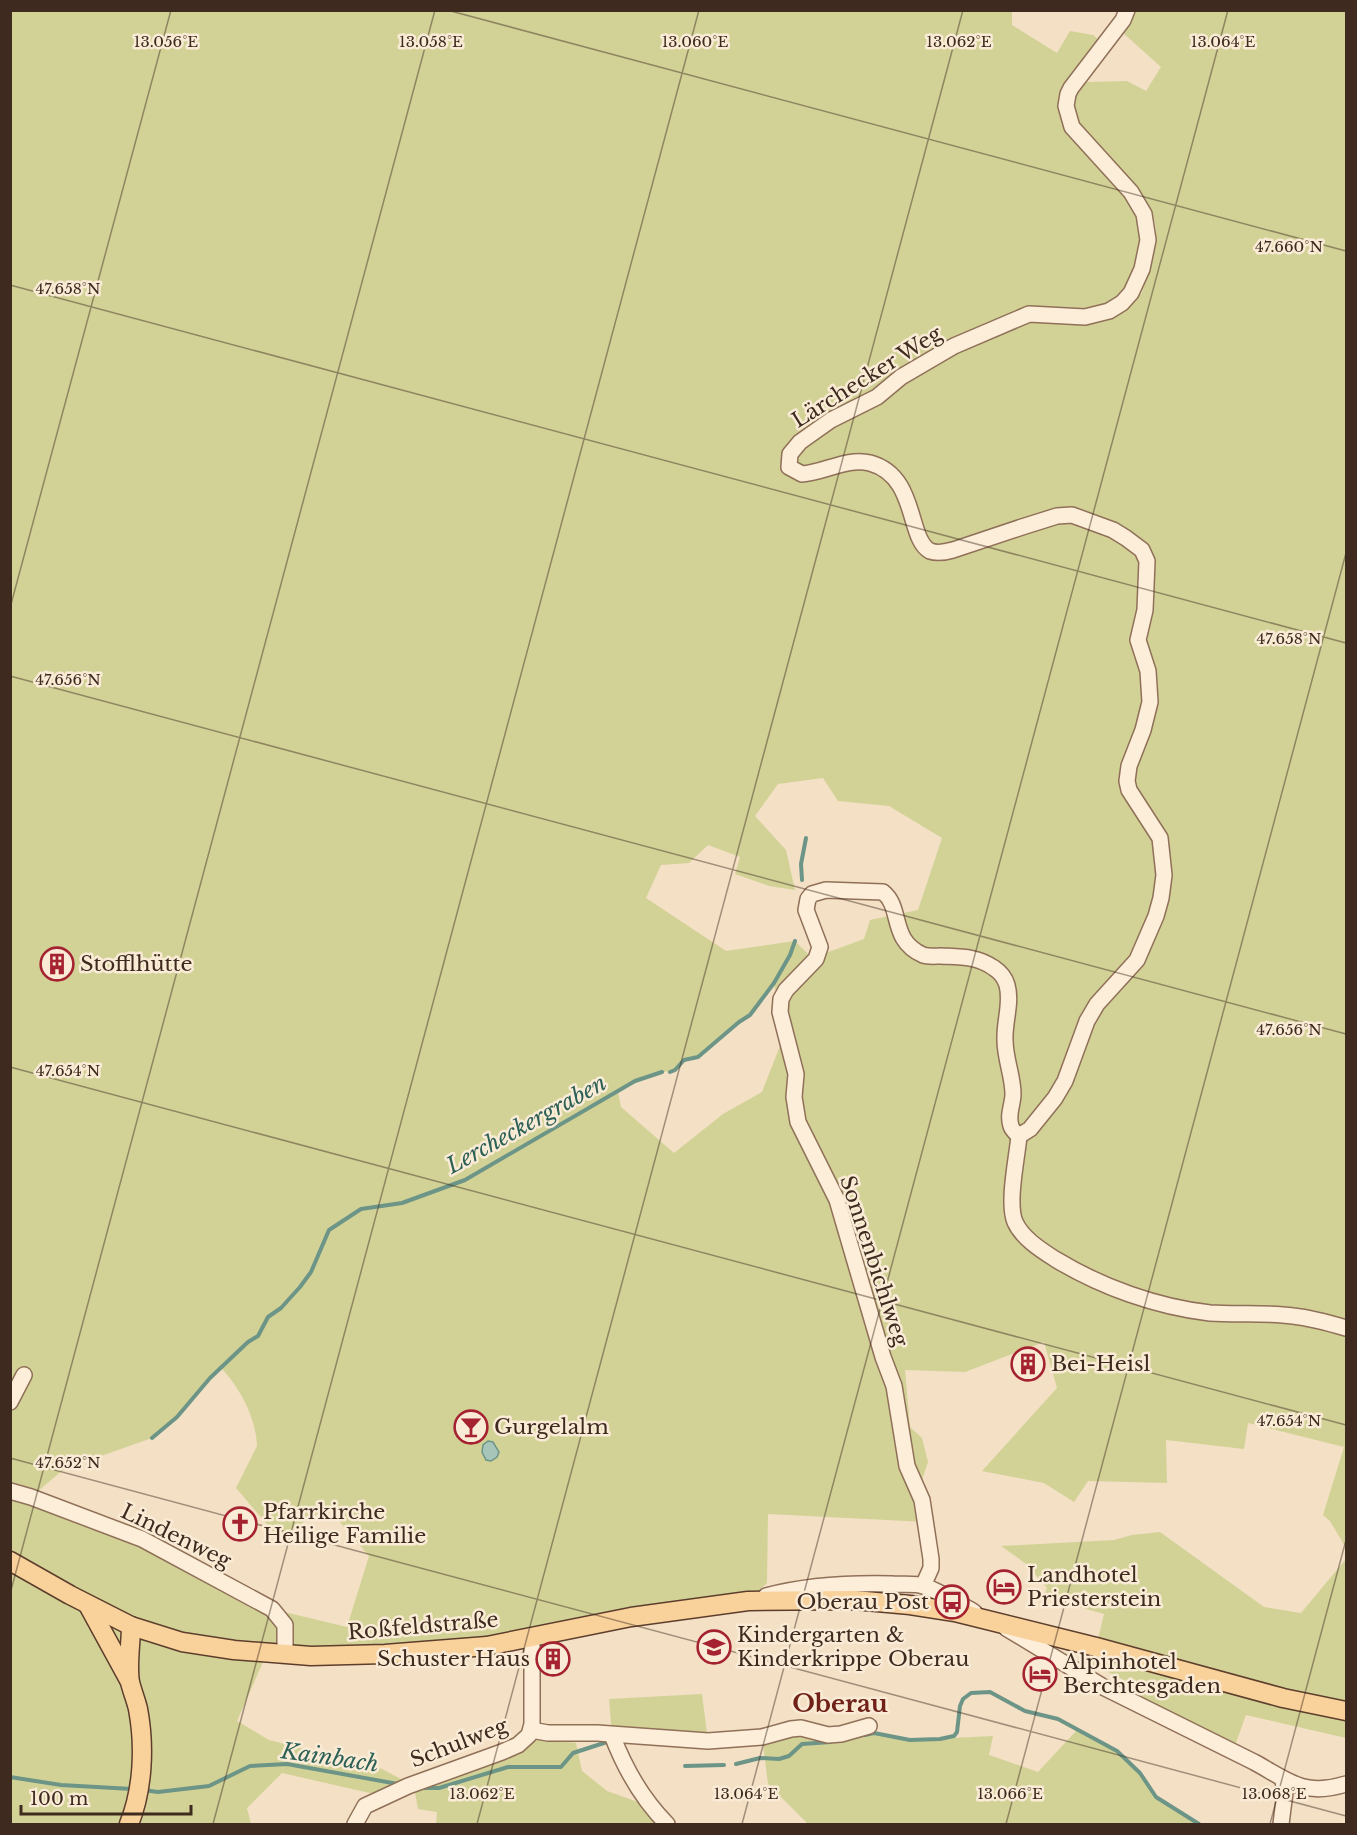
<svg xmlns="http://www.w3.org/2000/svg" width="1357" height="1835" font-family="'Libre Baskerville',serif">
	<rect width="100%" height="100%" fill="#f3e0c5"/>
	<!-- green -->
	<g fill="#d2d297" fill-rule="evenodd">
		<path d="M1012,10V25L1057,53L1070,31L1093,35L1098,39L1099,43L1097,49C1085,64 1062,86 1062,106C1063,146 1142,185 1146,228C1148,240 1142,253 1140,264C1137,277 1133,292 1122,300C1095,319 1058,308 1028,311C1015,312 1002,321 990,326C965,338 940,350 916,361L920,369L954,351L1021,321L1038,318L1080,321L1102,319L1123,311L1142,293L1153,253L1156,233L1155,223L1150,209L1137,193L1080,130C1070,115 1069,102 1077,85L1086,82L1127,81L1146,91L1161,67L1122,32L1132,11H1346V1548L1330,1521L1323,1515L1344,1447L1248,1423L1244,1449L1166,1440L1167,1483L1088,1481L1074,1502L1044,1483L982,1471L1057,1388L1044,1342L965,1372L905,1370L910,1427L922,1438L928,1462L922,1480V1500L926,1522L768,1514L767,1583L748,1601L631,1617L487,1646L385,1654L311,1656L267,1653L237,1721L269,1740L380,1768L403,1780L374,1794L282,1773L247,1808L251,1824H11V11ZM823,778L838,801L889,806L942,838L918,910L870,920L864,939L812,958L795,941L726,951L646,898L661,865L689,863L708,845L740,857L735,874L769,886L795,890L786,850L755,816L778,784ZM774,984L785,1033L762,1092L723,1114L674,1153L621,1107L618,1092L648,1075L675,1070L684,1060L698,1057L739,1022L750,1015ZM222,1369C240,1388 256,1418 257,1446L236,1488L283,1543L290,1530L328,1508L369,1556L347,1627L272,1609L142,1539L31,1497L64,1469L152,1438L177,1417L210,1378Z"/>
		<polygon points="1160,1532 1264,1607 1301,1613 1346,1559 1346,1738 1246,1715 1233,1751 1128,1699 1134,1685 1092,1664 1104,1614 1044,1597 1047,1588 1025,1563 1001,1546 1114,1540 1132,1535"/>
		<polygon points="702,1694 708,1741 612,1735 609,1699"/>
		<polygon points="791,1729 862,1735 874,1733 910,1740 993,1736 989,1755 1038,1772 1077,1730 1117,1751 1140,1773 1156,1796 1199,1824 808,1824 768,1784 762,1737"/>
		<polygon points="535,1739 576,1743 582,1771 607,1791 649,1806 667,1824 436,1824 437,1812 418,1809 414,1787"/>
	</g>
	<!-- water -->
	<polygon fill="#a7c6b9" stroke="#6c9587" stroke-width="1.5" points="488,1441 493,1442 499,1452 497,1457 491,1461 486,1460 482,1452 483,1445"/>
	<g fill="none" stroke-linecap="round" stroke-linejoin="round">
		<!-- stream -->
		<g stroke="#6c9587" stroke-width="4">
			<polyline points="802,880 801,864 806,838"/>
			<polyline points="670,1072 675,1070 684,1060 698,1057 739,1022 750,1015 774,983 790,955 795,941"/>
			<polyline points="152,1438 177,1417 210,1378 248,1342 258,1336 268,1317 281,1308 300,1287 311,1272 329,1230 361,1209 402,1203 465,1180 635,1081 662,1072"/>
			<polyline points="865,1735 874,1733 910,1740 940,1739 954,1736 957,1732 960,1706 963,1699 971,1693 990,1692 1025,1711 1058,1719 1117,1751 1140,1773 1156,1797 1199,1824"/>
			<polyline points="736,1764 760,1758 779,1759 789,1756 802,1744 831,1742"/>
			<polyline points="685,1766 724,1765"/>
			<polyline points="10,1777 61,1785 132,1789"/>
			<polyline points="421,1788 439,1788 508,1767 561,1767 573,1753 607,1742"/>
			<polyline points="143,1790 158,1792 209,1786 250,1766 287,1764 398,1784"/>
		</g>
		<!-- minor casing -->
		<g stroke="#907058" stroke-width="18">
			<g id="minor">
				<path d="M1019,1136L1030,1129L1055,1098L1065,1081L1087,1021L1097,1004L1137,960L1156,916L1161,898L1164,875L1160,838L1129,790L1127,781L1129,766L1143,730L1150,702L1148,671L1138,640L1145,610L1147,561L1142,550L1126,538L1113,530L1072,515L1057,516L1022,527L953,550C946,552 938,554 930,551C907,539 918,476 870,463C847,457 824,473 802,474L789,467L790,454L800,442L831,420L877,397L901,377L954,346L1029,314L1085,317L1109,311L1122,303L1131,293L1142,269L1148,240L1144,214L1131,192L1072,127L1066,106L1068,94L1071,88L1123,20L1127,10"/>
				<path d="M1019,1136C1017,1158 1007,1203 1015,1222C1022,1238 1041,1250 1055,1259C1101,1287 1157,1307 1210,1313C1238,1315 1266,1312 1293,1316C1311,1318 1329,1323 1346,1328"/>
				<polyline points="10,1402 24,1375"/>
				<polyline points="10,1491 31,1497 142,1539 272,1609 285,1625 285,1654"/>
				<path d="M923,1586L931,1568V1559L922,1500L907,1466L894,1386L883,1357L837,1200L798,1122L794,1097L796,1074L780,1012L781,999L786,990L816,959L820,947L806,910L808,899L812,894L826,890L883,892C903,908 889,940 923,955C929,957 935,956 941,956C960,957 977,956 994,968C1000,972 1005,978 1007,985C1012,1003 1004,1022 1005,1040C1005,1059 1013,1076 1013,1094C1013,1105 1007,1114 1011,1126C1012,1130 1016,1133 1019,1136"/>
				<path d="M766,1596C807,1585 848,1583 891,1584C901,1585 914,1583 924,1586C941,1592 958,1603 974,1612"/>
				<path d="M1006,1628L1105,1688L1254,1762C1289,1781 1303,1797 1346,1784"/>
				<polyline points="531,1730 548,1733 597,1733 708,1741 762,1737 791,1729 801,1728 828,1735 841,1734 869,1726"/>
				<path d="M612,1735C625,1769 641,1798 667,1824"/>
				<polyline points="355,1824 365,1806 408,1786 502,1752 518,1745 529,1735 532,1724 532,1637"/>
				<polyline points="1281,1824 1285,1792 1283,1781"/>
			</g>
		</g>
		<!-- major casing -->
		<g stroke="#5d3e2d" stroke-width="21">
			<g id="major">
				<polyline points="10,1561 70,1595 131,1626 182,1642 234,1650 311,1656 385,1654 487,1646 631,1617 748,1601 854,1600 910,1605 955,1612 1096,1647 1283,1698 1346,1711"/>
				<polyline points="88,1605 129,1680"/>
				<path d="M129,1824C143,1790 145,1746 138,1709C136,1700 132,1691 130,1682C127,1665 131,1644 131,1626"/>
			</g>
		</g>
		<!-- minor -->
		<use href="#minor" stroke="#fceed9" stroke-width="15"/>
		<!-- major -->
		<use href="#major" stroke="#f9d19a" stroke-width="18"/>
	</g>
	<!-- ticks -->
	<path fill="none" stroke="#3e2a1e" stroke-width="1.5" stroke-opacity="0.45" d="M447,10L1346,251M10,285L1346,643M10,608L171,10M10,676L1346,1034M10,1067L1346,1425M10,1458L1346,1816M10,1594L435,10M213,1824L699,10M477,1824L963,10M742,1824L1228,10M1006,1824L1346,553M1270,1824L1346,1540"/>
	<!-- icons -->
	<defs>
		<g id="building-ring" transform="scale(1.725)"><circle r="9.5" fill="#f9ebd5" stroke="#a52231" stroke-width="1.5"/><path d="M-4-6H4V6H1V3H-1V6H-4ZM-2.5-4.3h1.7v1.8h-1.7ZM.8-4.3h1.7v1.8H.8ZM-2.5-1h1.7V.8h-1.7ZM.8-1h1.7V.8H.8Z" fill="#a52231"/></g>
		<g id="bar-ring" transform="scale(1.725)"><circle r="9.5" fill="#f9ebd5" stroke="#a52231" stroke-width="1.5"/><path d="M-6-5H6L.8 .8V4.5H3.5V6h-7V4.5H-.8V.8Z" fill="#a52231"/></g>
		<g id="church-ring" transform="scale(1.725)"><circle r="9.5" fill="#f9ebd5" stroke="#a52231" stroke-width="1.5"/><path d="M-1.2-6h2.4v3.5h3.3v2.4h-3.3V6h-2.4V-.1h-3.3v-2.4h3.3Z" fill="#a52231"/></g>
		<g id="hotel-ring" transform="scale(1.725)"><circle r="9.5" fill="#f9ebd5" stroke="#a52231" stroke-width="1.5"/><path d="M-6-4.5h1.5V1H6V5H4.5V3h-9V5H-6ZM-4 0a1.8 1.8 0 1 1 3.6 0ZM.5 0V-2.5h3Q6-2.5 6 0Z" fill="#a52231"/></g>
		<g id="bus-ring" transform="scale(1.725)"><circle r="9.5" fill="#f9ebd5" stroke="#a52231" stroke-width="1.5"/><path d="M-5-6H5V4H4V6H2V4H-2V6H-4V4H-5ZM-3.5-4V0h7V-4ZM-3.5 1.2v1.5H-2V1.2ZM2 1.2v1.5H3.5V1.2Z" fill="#a52231"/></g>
		<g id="school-ring" transform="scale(1.725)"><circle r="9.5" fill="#f9ebd5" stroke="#a52231" stroke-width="1.5"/><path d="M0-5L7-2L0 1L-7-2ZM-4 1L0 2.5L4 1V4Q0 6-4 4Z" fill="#a52231"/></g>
	</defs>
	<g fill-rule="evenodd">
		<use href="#building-ring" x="57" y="964"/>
		<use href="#building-ring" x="1028" y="1364"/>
		<use href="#bar-ring" x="471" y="1427"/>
		<use href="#church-ring" x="240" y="1524"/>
		<use href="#hotel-ring" x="1004" y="1587"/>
		<use href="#bus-ring" x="952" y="1602"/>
		<use href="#school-ring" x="714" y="1647"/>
		<use href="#building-ring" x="553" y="1659"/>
		<use href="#hotel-ring" x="1040" y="1674"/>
	</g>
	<g text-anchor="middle" stroke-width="5" stroke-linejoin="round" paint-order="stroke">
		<!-- street labels -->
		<g font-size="21" fill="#3e2a1e" stroke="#f9ebd5">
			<text transform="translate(867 377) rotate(-32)" y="7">Lärchecker Weg</text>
			<text transform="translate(874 1261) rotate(72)" y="7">Sonnenbichlweg</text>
			<text transform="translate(176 1536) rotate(26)" y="7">Lindenweg</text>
			<text transform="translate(423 1626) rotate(-5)" y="7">Roßfeldstraße</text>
			<text transform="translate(459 1743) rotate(-21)" y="7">Schulweg</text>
		</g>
		<!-- poi labels -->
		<g font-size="21" fill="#3e2a1e" stroke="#f9ebd5" text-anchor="start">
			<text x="80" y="971">Stofflhütte</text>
			<text x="1051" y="1371">Bei-Heisl</text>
			<text x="494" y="1434">Gurgelalm</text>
			<text x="263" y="1519">Pfarrkirche<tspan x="263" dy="24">Heilige Familie</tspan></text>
			<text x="1027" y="1582">Landhotel<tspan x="1027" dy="24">Priesterstein</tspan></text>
			<text x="929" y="1609" text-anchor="end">Oberau Post</text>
			<text x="737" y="1642">Kindergarten &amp;<tspan x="737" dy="24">Kinderkrippe Oberau</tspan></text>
			<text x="530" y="1666" text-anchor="end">Schuster Haus</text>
			<text x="1063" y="1669">Alpinhotel<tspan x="1063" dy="24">Berchtesgaden</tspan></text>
		</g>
		<!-- water labels -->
		<g font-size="22" font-style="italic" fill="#2c6057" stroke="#f9ebd5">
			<text transform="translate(526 1124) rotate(-29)" y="8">Lercheckergraben</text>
			<text transform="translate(330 1757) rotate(8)" y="8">Kainbach</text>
		</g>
		<!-- quarter labels -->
		<g font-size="24" font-weight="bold" fill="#702219" stroke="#f9ebd5">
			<text x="840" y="1712">Oberau</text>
		</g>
	</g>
	<g font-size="15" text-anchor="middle" fill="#3e2a1e" stroke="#f9ebd5" stroke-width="5" stroke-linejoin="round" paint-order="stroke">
		<text x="166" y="47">13.056°E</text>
		<text x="431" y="47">13.058°E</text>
		<text x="695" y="47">13.060°E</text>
		<text x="959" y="47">13.062°E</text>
		<text x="1223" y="47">13.064°E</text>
		<text x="1289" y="252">47.660°N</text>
		<text x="68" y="294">47.658°N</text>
		<text x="1289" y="644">47.658°N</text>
		<text x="68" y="685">47.656°N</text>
		<text x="1289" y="1035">47.656°N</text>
		<text x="68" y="1076">47.654°N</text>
		<text x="1289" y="1426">47.654°N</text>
		<text x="68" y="1468">47.652°N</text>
		<text x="482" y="1799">13.062°E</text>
		<text x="746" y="1799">13.064°E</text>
		<text x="1010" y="1799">13.066°E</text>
		<text x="1274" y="1799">13.068°E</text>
	</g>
	<!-- border -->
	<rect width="1357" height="1835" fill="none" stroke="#3e2a1e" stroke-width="24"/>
	<!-- scale -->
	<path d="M21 1805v9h170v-9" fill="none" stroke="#3e2a1e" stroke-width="3"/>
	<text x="30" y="1805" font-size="18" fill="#3e2a1e" stroke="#f9ebd5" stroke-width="4.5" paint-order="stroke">100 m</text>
</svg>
